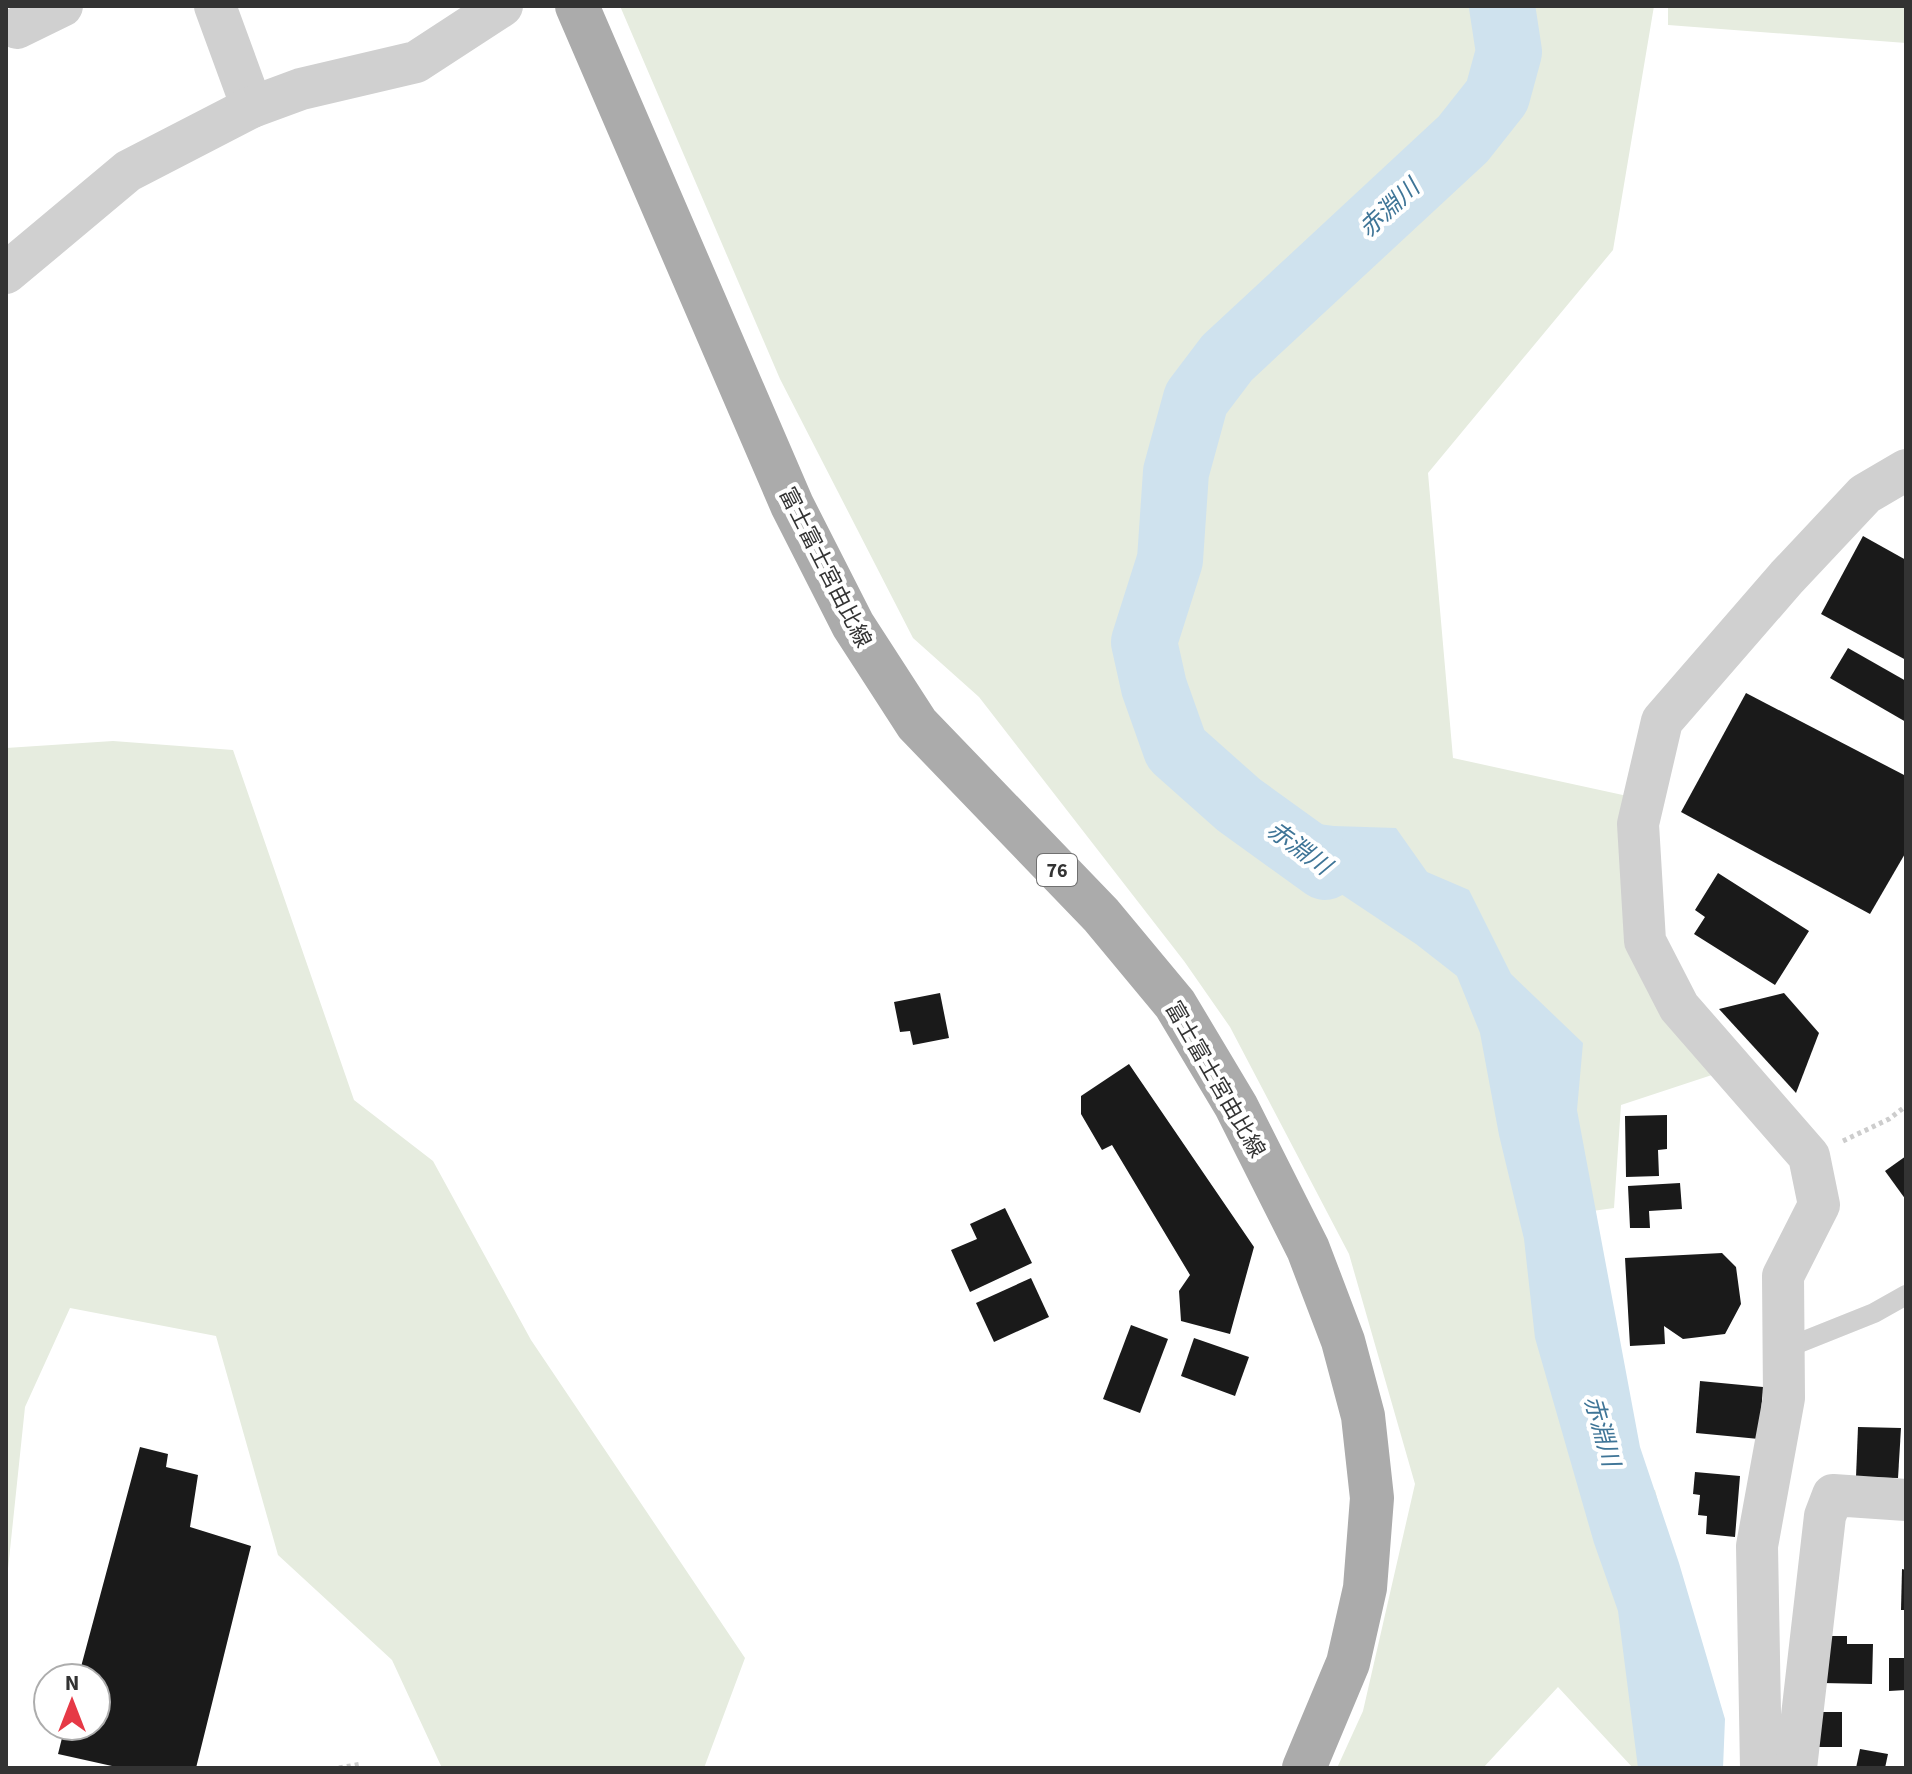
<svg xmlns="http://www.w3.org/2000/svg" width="1912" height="1774" font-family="'Source Sans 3','Noto Sans JP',sans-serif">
	<rect width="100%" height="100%" fill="#fff"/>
	<!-- green -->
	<g fill="#e6ecdf">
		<polygon points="620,6 1654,6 1613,250 1428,473 1453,758 1632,797 1643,923 1721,1072 1621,1105 1614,1208 1535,1219 1594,1477 1655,1490 1720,1739 1653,1768 1633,1768 1558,1687 1483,1768 1337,1768 1363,1711 1415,1484 1349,1254 1230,1027 1184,961 979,697 913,638 780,379"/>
		<polygon points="1668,6 1906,6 1906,43 1668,25"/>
		<polygon points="113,741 233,750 354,1100 433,1161 531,1340 745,1658 704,1768 442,1768 392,1660 278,1555 216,1336 70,1308 25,1407 6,1588 6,748"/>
	</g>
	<!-- water -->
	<polygon fill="#cfe2ee" points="1252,815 1334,826 1396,828 1427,872 1469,890 1511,974 1583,1043 1577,1110 1640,1447 1679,1563 1725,1719 1723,1768 1638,1768 1618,1611 1594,1543 1535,1338 1524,1239 1499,1135 1480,1033 1457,976 1416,944 1263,842"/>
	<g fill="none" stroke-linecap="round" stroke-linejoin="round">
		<!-- river -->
		<polyline stroke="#cfe2ee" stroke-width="66" points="1325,867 1239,805 1176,749 1154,687 1144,642 1170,560 1176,472 1196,399 1227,358 1463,139 1497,96 1509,52 1502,6"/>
	</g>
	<!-- building -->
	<g fill="#1a1a1a">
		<polygon points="1863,536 1906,560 1906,660 1821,614"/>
		<polygon points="1848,648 1906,681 1906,722 1830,678"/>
		<polygon points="1746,693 1906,776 1906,852 1870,914 1681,812"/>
		<polygon points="1718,873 1809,931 1775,985 1694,934 1705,917 1695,910"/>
		<polygon points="940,993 949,1038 913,1045 910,1031 900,1032 894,1002"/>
		<polygon points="1784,993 1819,1033 1796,1093 1719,1009"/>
		<polygon points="1129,1064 1254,1247 1230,1334 1181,1321 1179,1291 1190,1275 1112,1145 1102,1150 1081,1114 1081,1096"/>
		<polygon points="1667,1115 1667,1149 1658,1150 1659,1176 1626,1177 1625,1116"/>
		<polygon points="1906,1156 1906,1200 1885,1171"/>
		<polygon points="1680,1183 1682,1209 1649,1211 1650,1228 1630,1228 1628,1186"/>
		<polygon points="1005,1208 1032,1263 970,1292 951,1250 977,1239 970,1224"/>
		<polygon points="1722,1253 1736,1267 1741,1304 1725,1334 1683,1339 1664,1326 1665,1344 1630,1346 1625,1258"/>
		<polygon points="1031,1278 1049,1317 994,1342 976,1303"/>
		<polygon points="1131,1325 1168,1339 1140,1413 1103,1399"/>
		<polygon points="1194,1338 1249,1357 1235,1396 1181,1376"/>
		<polygon points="1700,1381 1763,1387 1759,1439 1696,1433"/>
		<polygon points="1858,1427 1901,1428 1898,1478 1856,1477"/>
		<polygon points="140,1447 168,1454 166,1467 198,1475 190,1527 251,1546 196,1768 121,1768 58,1754 65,1726 96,1726 96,1678 78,1678"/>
		<polygon points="1695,1472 1740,1476 1735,1537 1706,1534 1707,1516 1698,1515 1700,1495 1693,1494"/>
		<polygon points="1902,1569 1906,1570 1906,1610 1901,1610"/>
		<polygon points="1823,1636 1847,1636 1847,1644 1873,1644 1872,1684 1822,1683"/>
		<polygon points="1889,1658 1906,1658 1906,1690 1889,1691"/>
		<rect x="1817" y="1712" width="25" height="35"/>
		<polygon points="1860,1749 1888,1754 1885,1768 1856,1768"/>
	</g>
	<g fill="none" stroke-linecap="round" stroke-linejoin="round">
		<!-- path -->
		<g stroke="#cdcdcd" stroke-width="5" stroke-dasharray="4 4" stroke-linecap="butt">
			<polyline points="1843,1141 1889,1119 1906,1106"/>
			<polyline points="339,1768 361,1764"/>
		</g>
		<!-- service -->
		<polyline stroke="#d0d0d0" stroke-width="20" points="1784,1349 1874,1313 1906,1295"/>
		<!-- minor -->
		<g stroke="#d0d0d0" stroke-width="42">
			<polyline points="215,6 252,107"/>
			<polyline points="17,28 62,6"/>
			<polyline points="6,273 128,171 252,107 301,89 416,62 502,6"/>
			<polyline points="1761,1768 1757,1546 1784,1398 1783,1276 1819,1205 1809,1156 1679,1007 1645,941 1638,824 1662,721 1787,577 1865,494 1906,470"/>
			<polyline points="1796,1768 1825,1516 1833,1495 1906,1500"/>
		</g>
		<!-- primary -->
		<polyline stroke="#ababab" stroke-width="44" points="577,6 792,505 853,625 917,724 1101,915 1175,1004 1236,1106 1308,1249 1343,1341 1363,1416 1372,1498 1365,1588 1348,1663 1304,1768"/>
	</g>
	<g text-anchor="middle" stroke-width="8" stroke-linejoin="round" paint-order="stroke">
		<!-- shield labels -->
		<rect fill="#fff" stroke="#707070" stroke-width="2" x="1037" y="854" width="40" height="32" rx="6"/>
		<g font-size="20" font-weight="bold" fill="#333">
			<text x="1057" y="877">76</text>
		</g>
		<!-- street labels -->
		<g font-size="22" fill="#333" stroke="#fff">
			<text transform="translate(826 567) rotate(63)" y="8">富士富士宮由比線</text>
			<text transform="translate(1216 1079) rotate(60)" y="8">富士富士宮由比線</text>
		</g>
		<!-- water labels -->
		<g font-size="24" font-style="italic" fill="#3f7597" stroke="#fff">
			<text transform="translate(1389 208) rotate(-43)" y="8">赤淵川</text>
			<text transform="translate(1299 848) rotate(36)" y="8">赤淵川</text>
			<text transform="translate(1602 1431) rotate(74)" y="8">赤淵川</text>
		</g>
	</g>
	<!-- border -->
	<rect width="1912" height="1774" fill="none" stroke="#333333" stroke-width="16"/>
	<!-- north arrow -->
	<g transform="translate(72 1702)"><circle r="38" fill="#ffffff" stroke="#adadad" stroke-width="2"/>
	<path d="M0-6L14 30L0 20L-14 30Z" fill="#e63946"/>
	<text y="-12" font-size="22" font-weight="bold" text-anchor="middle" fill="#333333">N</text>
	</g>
</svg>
